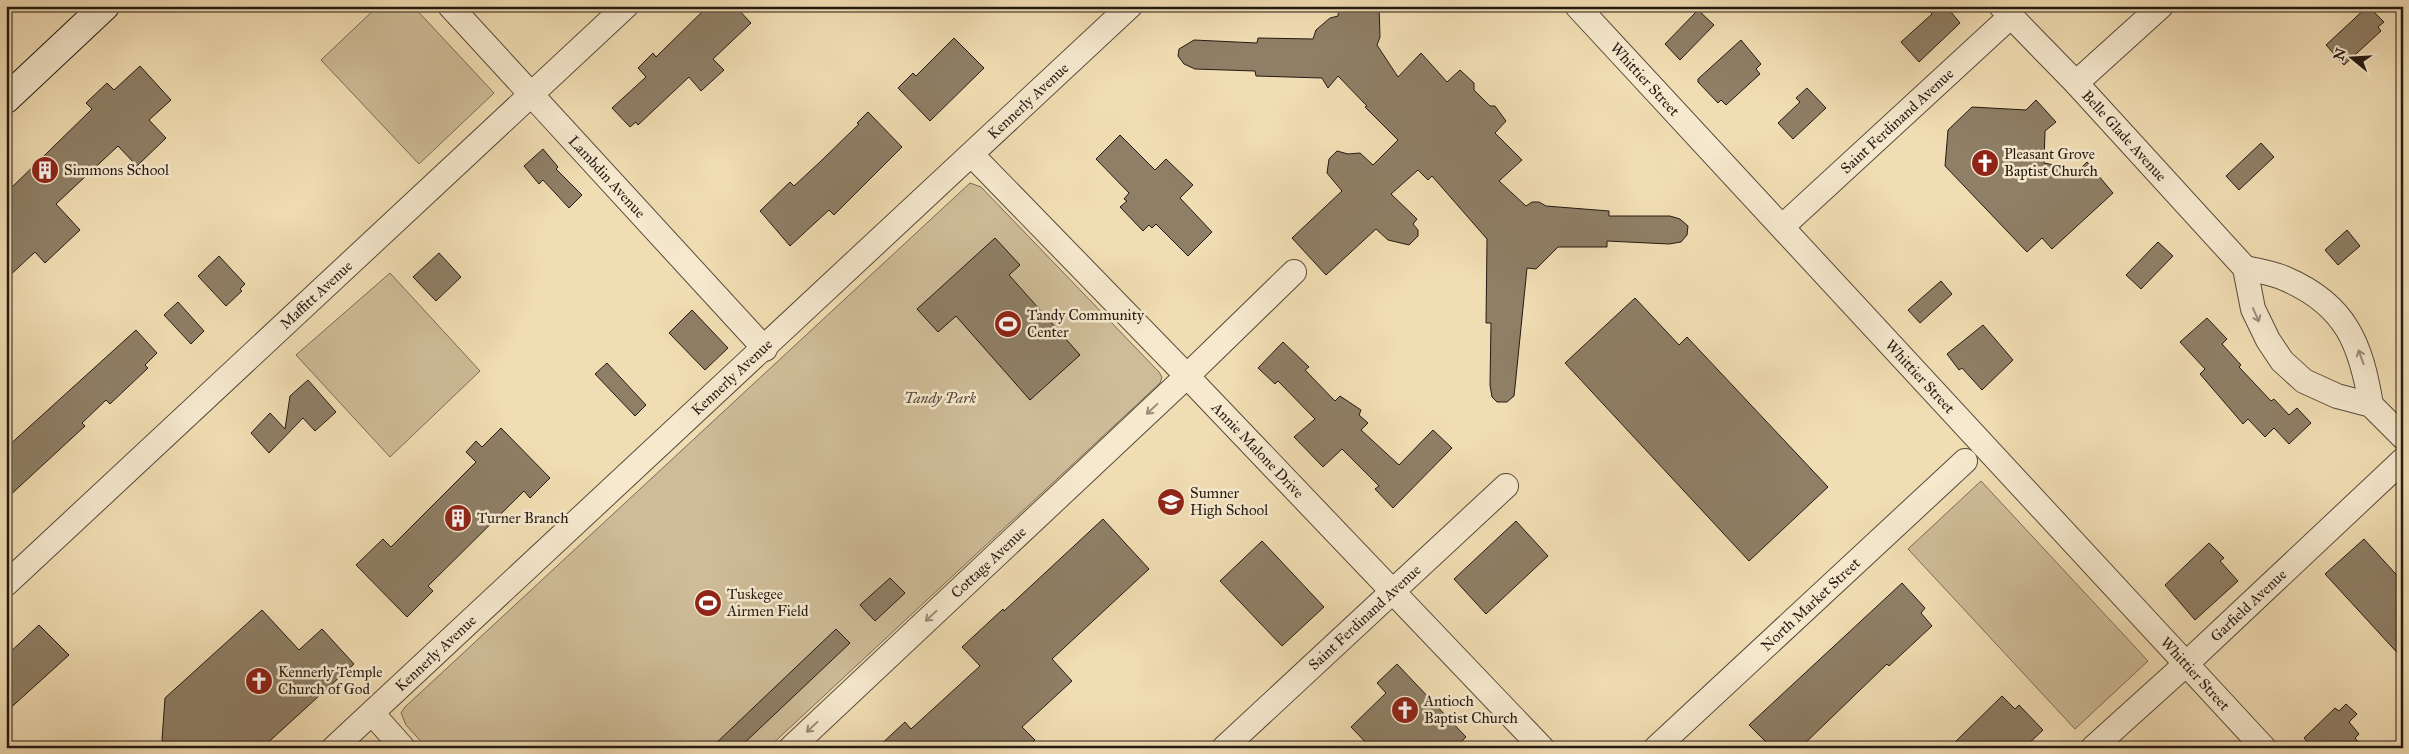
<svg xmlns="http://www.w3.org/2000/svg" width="2409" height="754" font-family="'IM FELL Great Primer',serif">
	<rect width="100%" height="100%" fill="#f1ddb3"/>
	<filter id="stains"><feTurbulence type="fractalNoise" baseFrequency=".004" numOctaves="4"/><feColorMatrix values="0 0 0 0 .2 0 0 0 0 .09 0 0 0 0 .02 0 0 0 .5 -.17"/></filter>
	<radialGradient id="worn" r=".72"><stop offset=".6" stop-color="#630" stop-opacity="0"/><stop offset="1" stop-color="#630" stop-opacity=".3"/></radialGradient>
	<!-- green -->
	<g fill="#cebc98" stroke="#796b56">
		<polygon points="378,6 413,6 494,93 419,164 321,60"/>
		<polygon points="970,183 981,187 1159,372 1162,377 1160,383 768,748 427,748 406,725 401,713 405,707"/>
		<polygon points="390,273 480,371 390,457 296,355"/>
		<polygon points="1981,481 2148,661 2075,729 1908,549"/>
	</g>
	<!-- building -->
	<g fill="#8f7f66" stroke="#241a13">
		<polygon points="708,6 735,6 751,23 713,59 724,70 701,91 689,77 638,125 636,122 630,127 612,108 646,77 638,68 653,53 656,57"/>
		<polygon points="1339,6 1379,6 1380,37 1377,45 1398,77 1421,53 1447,82 1460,70 1474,83 1474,90 1490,106 1495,106 1506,121 1495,133 1522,160 1499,181 1526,206 1532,202 1539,202 1546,206 1609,211 1609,216 1670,216 1680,219 1688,226 1687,235 1681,242 1669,244 1607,241 1607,247 1558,247 1536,269 1527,268 1515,387 1514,396 1507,402 1497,402 1492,397 1490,385 1491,323 1486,323 1487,239 1432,176 1428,180 1418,170 1391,194 1417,219 1413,224 1418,230 1418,236 1409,245 1388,240 1376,229 1326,275 1292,238 1342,191 1327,173 1329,159 1337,151 1348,154 1360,153 1373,165 1398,140 1365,107 1367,106 1338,76 1328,88 1322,78 1256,76 1255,71 1195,69 1184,64 1178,56 1179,49 1194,40 1257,43 1258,38 1313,39 1316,30 1330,18 1338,16"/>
		<polygon points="1925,6 1946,6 1960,23 1919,62 1901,42 1932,14"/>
		<polygon points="2368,6 2384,22 2378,27 2381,31 2344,65 2326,45"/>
		<polygon points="1698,10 1714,25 1680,60 1665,44"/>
		<polygon points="954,38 984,68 930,121 898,88 913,73 916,76"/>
		<polygon points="1741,40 1761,64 1756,69 1760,74 1726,105 1721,100 1718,103 1698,82 1698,79"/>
		<polygon points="140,66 171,100 149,120 166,138 137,166 118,146 56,204 80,230 45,263 35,252 6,279 6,193 92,109 86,103 107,83 114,90"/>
		<polygon points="1807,88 1826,108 1793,139 1778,123 1800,102 1796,98"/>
		<polygon points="2036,100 2056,122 2045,131 2044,163 2059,166 2071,178 2087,162 2113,193 2052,249 2042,238 2027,252 1945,166 1948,130 1972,107 2026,110"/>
		<polygon points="868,112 902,147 834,215 829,210 790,246 760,211 790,182 794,186 821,161 859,124 857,123"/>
		<polygon points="1120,135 1155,170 1166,159 1193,185 1180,198 1212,232 1188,256 1156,224 1152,228 1149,225 1143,231 1120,207 1127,201 1124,199 1129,193 1096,159"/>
		<polygon points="2261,143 2274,157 2239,190 2226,176"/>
		<polygon points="543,149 558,167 556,169 582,195 569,208 543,180 539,184 524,166"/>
		<polygon points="2347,230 2360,246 2338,265 2325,250"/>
		<polygon points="995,238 1020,265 1009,275 1080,355 1030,400 956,316 938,332 917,309"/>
		<polygon points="2158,242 2173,256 2141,289 2126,275"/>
		<polygon points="439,253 461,277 436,301 413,277"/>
		<polygon points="219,256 245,284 240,289 242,291 226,306 198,276"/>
		<polygon points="1941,281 1952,294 1920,323 1908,310"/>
		<polygon points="1635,298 1679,345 1687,337 1828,487 1749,561 1565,363"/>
		<polygon points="178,302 204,331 191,344 164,315"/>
		<polygon points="692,310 728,348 705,370 669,333"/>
		<polygon points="2207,318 2227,339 2222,344 2241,365 2239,367 2271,401 2274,399 2289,415 2297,408 2311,423 2289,444 2274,428 2265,437 2248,419 2243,424 2200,374 2205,369 2180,342"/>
		<polygon points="1983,325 2013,360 1982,390 1962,368 1959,370 1947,354"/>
		<polygon points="136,330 157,353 145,365 148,368 110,404 106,400 82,423 85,426 6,499 6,448"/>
		<polygon points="1283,342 1309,367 1305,370 1335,401 1340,396 1361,410 1359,415 1368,423 1361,430 1399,465 1433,430 1452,448 1393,508 1375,489 1379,486 1342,449 1323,467 1294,437 1315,419 1278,381 1275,384 1258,368"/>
		<polygon points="607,363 646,405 635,416 595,374"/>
		<polygon points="308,380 336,412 315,431 303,418 269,453 251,433 270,413 285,429 290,396"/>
		<polygon points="501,428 550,478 530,498 524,491 428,586 433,591 407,617 356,565 383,539 391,547 476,462 466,452 476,441 482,447"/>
		<polygon points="1103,519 1149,569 1052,659 1072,681 1022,727 1035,740 1026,748 877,748 905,722 911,729 980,666 962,647 1003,609 1004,611"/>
		<polygon points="1516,521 1548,556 1486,614 1454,579"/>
		<polygon points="2364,539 2403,582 2403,659 2325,574"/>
		<polygon points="1262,541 1324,607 1282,646 1220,581"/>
		<polygon points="2209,543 2224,558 2220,561 2238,581 2195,620 2165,585"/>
		<polygon points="890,578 905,593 875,621 860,605"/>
		<polygon points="1902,583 1925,608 1921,613 1932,626 1889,666 1887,664 1800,748 1772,748 1749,725"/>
		<polygon points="262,610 299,650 322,629 354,664 262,748 169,748 162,740 165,698"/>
		<polygon points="39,625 69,655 6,712 6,656"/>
		<polygon points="836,629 850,643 739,748 711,748"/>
		<polygon points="1397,664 1466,737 1455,748 1371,748 1351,727 1386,693 1377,683"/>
		<polygon points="2002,696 2015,709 2019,705 2043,730 2024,748 1949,748"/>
		<polygon points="2346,704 2357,714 2349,722 2359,734 2355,738 2364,748 2313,748 2304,738 2335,708 2339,711"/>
	</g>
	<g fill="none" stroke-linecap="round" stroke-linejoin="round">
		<!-- street casing -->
		<g stroke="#574b3b" stroke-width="26">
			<g id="street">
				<path id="s1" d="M450,6L765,349"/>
				<path id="s2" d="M1577,6L2264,748"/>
				<path id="s3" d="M2001,6L2076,83L2245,268L2253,309L2268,340L2282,361L2304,381L2337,396L2371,405L2403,437"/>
				<polyline points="2076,83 2161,6"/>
				<path id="s4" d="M972,155L1187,376L1542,748"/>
				<path id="s5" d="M1783,226L2011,16"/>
				<path d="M2245,268C2258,271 2273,273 2286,279C2346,305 2361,344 2371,405"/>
				<path id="s6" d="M6,584L626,6"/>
				<polyline points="372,713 403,748"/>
				<path id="s7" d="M334,748L1130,6"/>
				<path id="s8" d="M791,748L1187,376L1294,272"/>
				<path id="s9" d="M1224,748L1506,486"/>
				<path id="s10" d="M1656,748L1965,461"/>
				<path id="s11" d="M2093,748L2186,664L2403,460"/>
			</g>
		</g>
		<!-- secondary casing -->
		<g stroke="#241a13" stroke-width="30">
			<polyline id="secondary" points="6,99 105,6"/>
		</g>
		<!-- street -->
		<use href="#street" stroke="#f6e9ce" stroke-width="24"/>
		<!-- secondary -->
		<use href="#secondary" stroke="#f6e9ce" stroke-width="28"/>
	</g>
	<!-- one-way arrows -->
	<defs><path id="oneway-shaft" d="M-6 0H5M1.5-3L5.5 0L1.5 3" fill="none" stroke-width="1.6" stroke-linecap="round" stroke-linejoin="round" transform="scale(1.25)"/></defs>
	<g stroke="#988c7a">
		<use href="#oneway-shaft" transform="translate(2256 315) rotate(66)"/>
		<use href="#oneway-shaft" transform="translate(2361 357) rotate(-110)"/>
		<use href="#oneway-shaft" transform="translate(1152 409) rotate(137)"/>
		<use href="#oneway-shaft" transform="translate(931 616) rotate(137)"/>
		<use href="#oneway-shaft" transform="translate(812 727) rotate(137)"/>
	</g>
	<!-- icons -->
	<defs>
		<g id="church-disc" transform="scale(1.4375)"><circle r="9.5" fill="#8f2418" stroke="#f6e9ce"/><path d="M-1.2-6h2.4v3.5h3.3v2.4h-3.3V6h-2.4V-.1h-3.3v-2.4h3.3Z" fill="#fff"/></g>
		<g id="building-disc" transform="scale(1.4375)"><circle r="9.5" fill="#8f2418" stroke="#f6e9ce"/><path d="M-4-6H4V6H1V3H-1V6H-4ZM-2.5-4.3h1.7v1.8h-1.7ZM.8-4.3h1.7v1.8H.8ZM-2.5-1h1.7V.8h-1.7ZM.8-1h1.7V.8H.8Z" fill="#fff"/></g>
		<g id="stadium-disc" transform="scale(1.4375)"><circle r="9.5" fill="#8f2418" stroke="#f6e9ce"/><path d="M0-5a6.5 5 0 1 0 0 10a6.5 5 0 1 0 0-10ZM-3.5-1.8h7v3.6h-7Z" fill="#fff"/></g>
		<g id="school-disc" transform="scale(1.4375)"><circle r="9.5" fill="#8f2418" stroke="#f6e9ce"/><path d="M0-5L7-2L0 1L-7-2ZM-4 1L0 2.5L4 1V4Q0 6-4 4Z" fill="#fff"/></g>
	</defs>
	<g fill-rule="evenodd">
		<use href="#church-disc" x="1985" y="163"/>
		<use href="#building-disc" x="45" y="170"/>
		<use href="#stadium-disc" x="1008" y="324"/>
		<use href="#school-disc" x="1171" y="502"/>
		<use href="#building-disc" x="458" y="518"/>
		<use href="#stadium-disc" x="708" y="603"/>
		<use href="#church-disc" x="259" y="681"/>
		<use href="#church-disc" x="1405" y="710"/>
	</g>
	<g text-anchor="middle" stroke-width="5" stroke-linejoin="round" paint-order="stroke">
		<!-- street labels -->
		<g font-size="15" fill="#241a13" stroke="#f6e9ce">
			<text dy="5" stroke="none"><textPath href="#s2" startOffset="100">Whittier Street</textPath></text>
			<text dy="5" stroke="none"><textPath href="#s7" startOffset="949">Kennerly Avenue</textPath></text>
			<text dy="5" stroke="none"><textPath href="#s5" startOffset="155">Saint Ferdinand Avenue</textPath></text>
			<text dy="5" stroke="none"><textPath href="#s3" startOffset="179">Belle Glade Avenue</textPath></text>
			<text dy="5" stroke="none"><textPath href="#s1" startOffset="232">Lambdin Avenue</textPath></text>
			<text dy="5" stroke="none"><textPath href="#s6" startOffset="424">Maffitt Avenue</textPath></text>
			<text dy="5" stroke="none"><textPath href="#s2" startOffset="505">Whittier Street</textPath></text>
			<text dy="5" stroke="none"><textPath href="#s7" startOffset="544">Kennerly Avenue</textPath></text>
			<text dy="5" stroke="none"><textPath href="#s4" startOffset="411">Annie Malone Drive</textPath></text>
			<text dy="5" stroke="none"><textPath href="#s8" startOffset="271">Cottage Avenue</textPath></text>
			<text dy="5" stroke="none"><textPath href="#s10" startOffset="211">North Market Street</textPath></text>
			<text dy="5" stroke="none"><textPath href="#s11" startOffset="211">Garfield Avenue</textPath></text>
			<text dy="5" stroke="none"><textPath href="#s9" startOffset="192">Saint Ferdinand Avenue</textPath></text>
			<text dy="5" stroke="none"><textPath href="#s7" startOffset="139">Kennerly Avenue</textPath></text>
			<text dy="5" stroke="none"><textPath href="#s2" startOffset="910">Whittier Street</textPath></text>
		</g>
		<!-- poi labels -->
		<g font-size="15" fill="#241a13" stroke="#f6e9ce" text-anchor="start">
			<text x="2004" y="159">Pleasant Grove<tspan x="2004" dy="17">Baptist Church</tspan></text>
			<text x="64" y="175">Simmons School</text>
			<text x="1027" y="320">Tandy Community<tspan x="1027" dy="17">Center</tspan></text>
			<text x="1190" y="498">Sumner<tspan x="1190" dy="17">High School</tspan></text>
			<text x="477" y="523">Turner Branch</text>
			<text x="727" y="599">Tuskegee<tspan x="727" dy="17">Airmen Field</tspan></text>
			<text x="278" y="677">Kennerly Temple<tspan x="278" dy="17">Church of God</tspan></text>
			<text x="1424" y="706">Antioch<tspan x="1424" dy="17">Baptist Church</tspan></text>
		</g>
		<!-- park labels -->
		<g font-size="15" font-style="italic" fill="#574b3b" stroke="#f6e9ce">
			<text x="940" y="403">Tandy Park</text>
		</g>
	</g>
	<!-- margin -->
	<rect width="2409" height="754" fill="none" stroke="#f1ddb3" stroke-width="25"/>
	<rect x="8" y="8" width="2394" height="739" fill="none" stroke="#241a13" stroke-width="2.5"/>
	<rect x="12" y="12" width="2384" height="729" fill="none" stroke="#241a13"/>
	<!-- north arrow -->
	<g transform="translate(2352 58) rotate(288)" stroke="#f6e9ce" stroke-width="4" paint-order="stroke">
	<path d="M0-4L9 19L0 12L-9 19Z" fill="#241a13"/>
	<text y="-8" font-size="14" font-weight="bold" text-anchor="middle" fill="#241a13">N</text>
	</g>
	<rect width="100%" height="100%" filter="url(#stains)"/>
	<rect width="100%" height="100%" fill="url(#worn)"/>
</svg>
